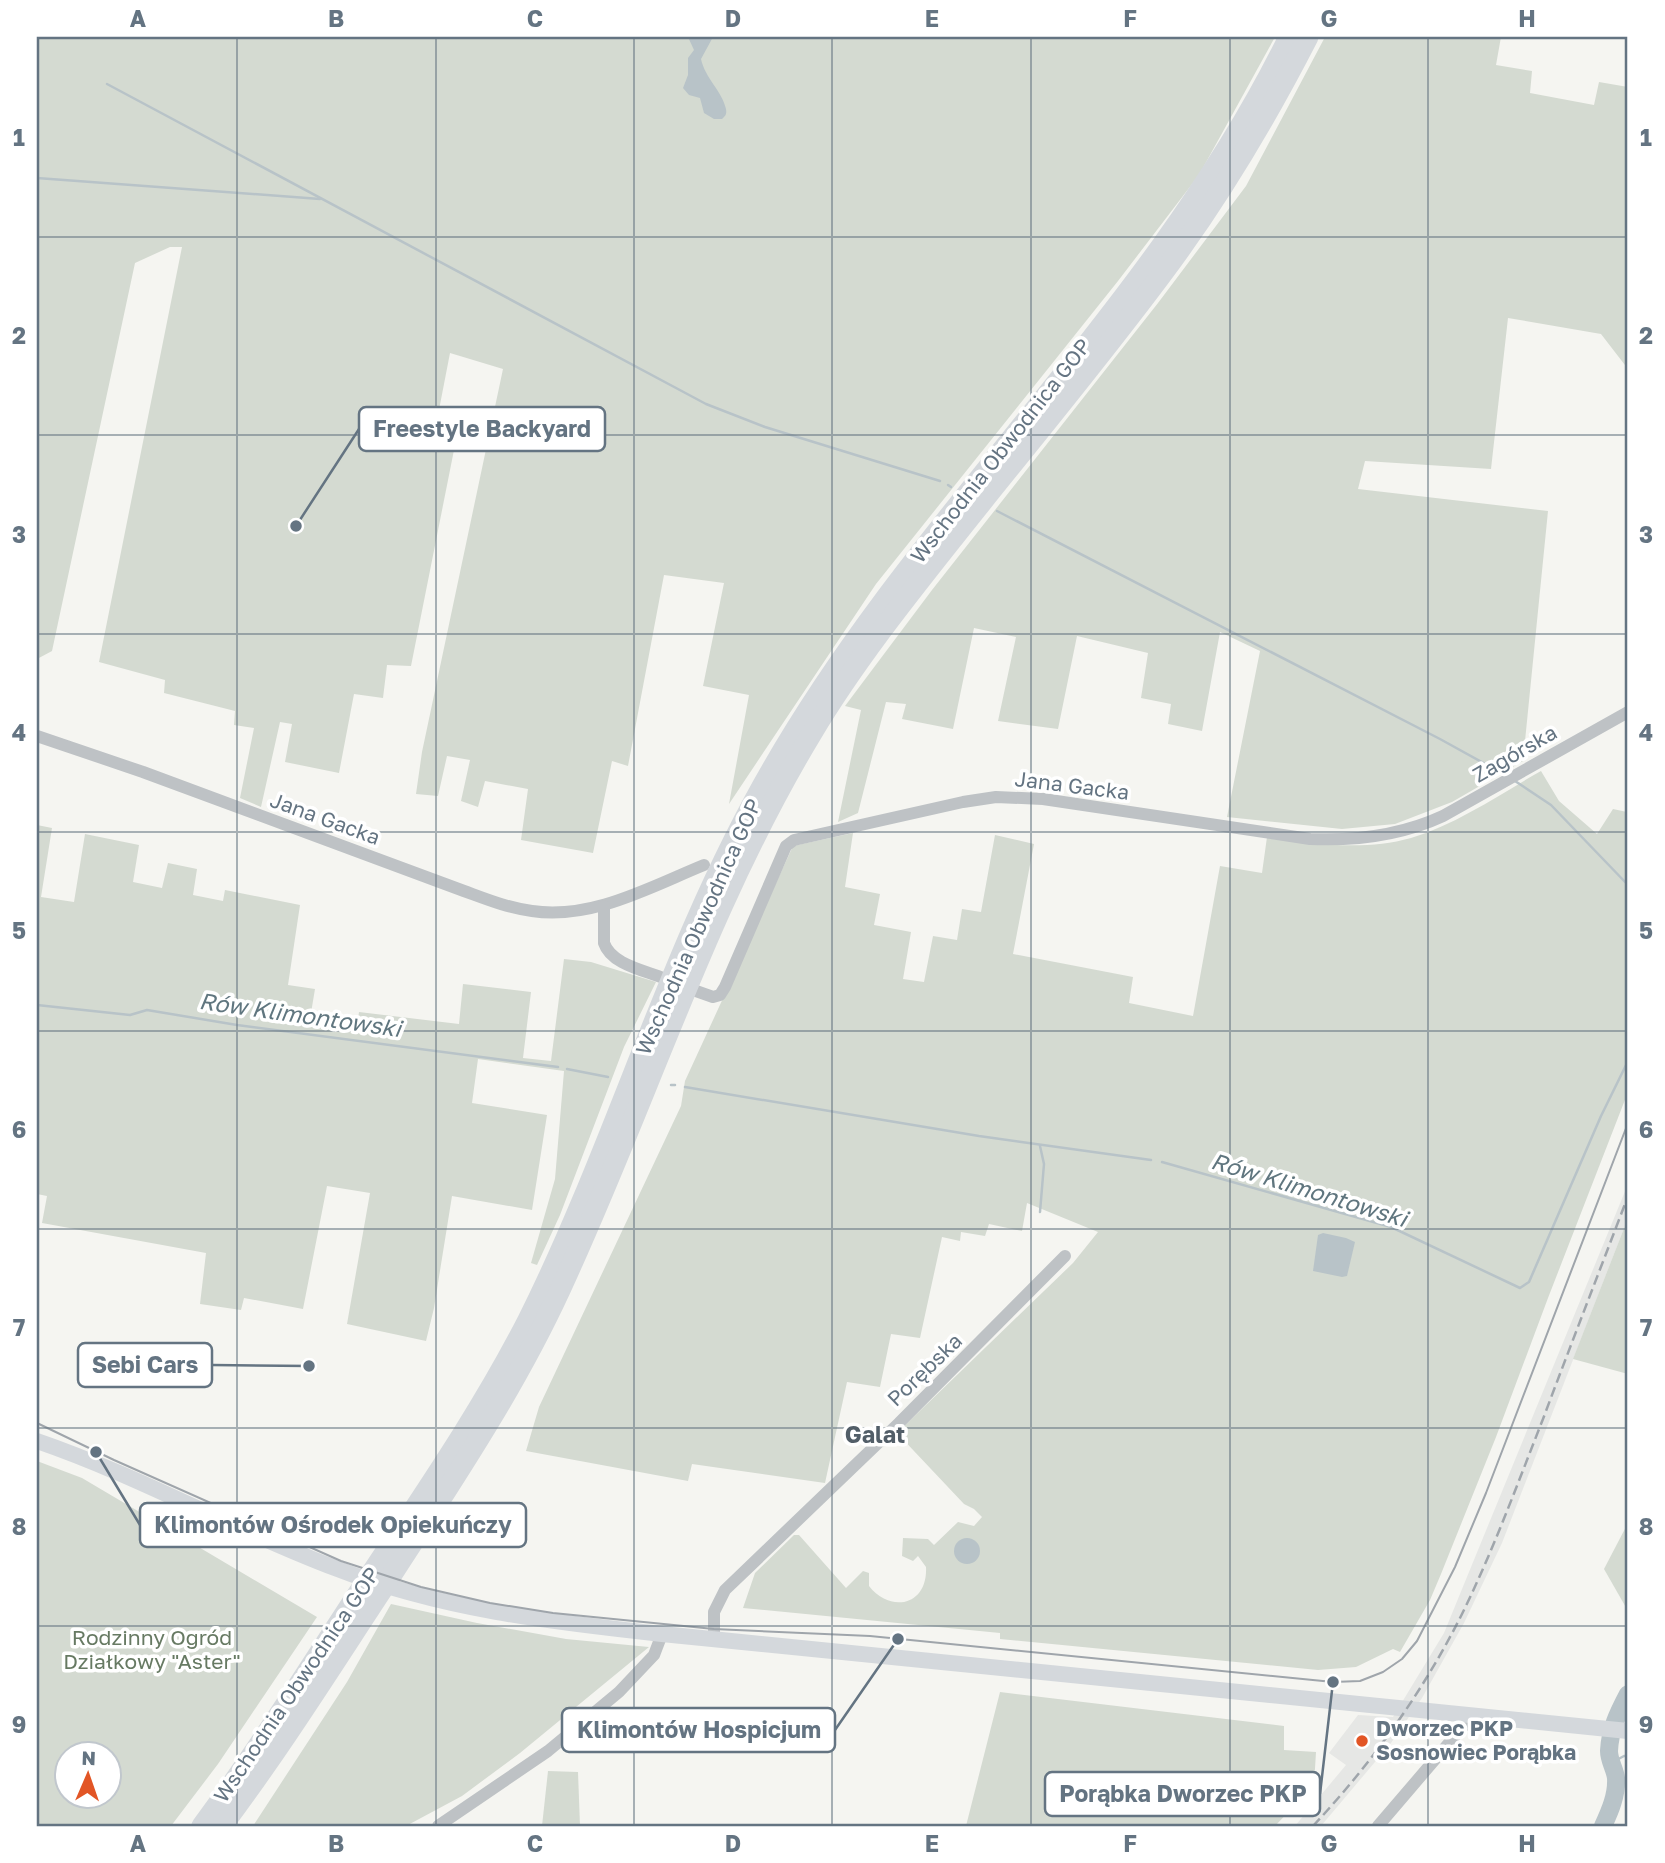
<svg xmlns="http://www.w3.org/2000/svg" width="1665" height="1863" font-family="'Golos Text',sans-serif">
	<rect width="100%" height="100%" fill="#f5f5f1"/>
	<!-- built -->
	<polygon fill="#e6e7e5" points="1628,1184 1628,1218 1502,1543 1464,1623 1422,1698 1391,1743 1321,1826 1295,1826 1346,1765 1329,1753 1358,1715 1393,1717 1444,1633"/>
	<!-- green -->
	<g fill="#d4dad1" fill-rule="evenodd">
		<polygon points="37,37 1275,37 1199,175 1118,281 876,584 729,804 749,695 703,686 724,583 664,575 628,766 612,761 593,853 521,840 528,789 485,781 478,807 461,801 470,760 447,756 438,796 416,794 422,752 503,369 450,353 432,446 454,450 411,666 387,665 383,698 354,694 339,773 285,762 292,724 280,722 261,807 240,798 254,728 234,725 235,711 164,693 165,680 99,662 182,247 170,247 135,263 52,651 37,659"/>
		<polygon points="1325,37 1501,37 1496,65 1532,71 1530,93 1594,105 1599,82 1628,87 1628,369 1601,334 1508,318 1491,469 1365,461 1358,489 1548,511 1523,761 1452,802 1395,824 1342,829 1227,817 1260,651 1220,632 1202,731 1168,724 1171,704 1141,698 1148,653 1077,636 1058,729 998,721 1016,637 974,628 953,729 902,719 906,704 886,702 858,813 838,822 861,710 845,706 932,590 1158,303 1246,186"/>
		<path d="M1541,771L1559,801L1597,834L1613,809L1627,812L1628,810V1092L1548,1298L1496,1437L1441,1574L1430,1600L1400,1652L1393,1649L1356,1667L1318,1670L1000,1639V1633L743,1608L755,1573L794,1535H799L846,1588L863,1571L869,1573V1586C891,1614 928,1605 926,1567L918,1556L913,1561L902,1556L903,1538L928,1539L934,1545L958,1522L974,1526L982,1517L974,1509L964,1504L897,1433L1073,1263L1098,1232L1027,1203L1022,1231L989,1224L985,1236L961,1232L960,1241L942,1237L920,1338L891,1334L880,1387L847,1382L825,1483L692,1464L688,1481L526,1451L539,1407L681,1106L685,1081L793,846L853,833L845,887L880,894L874,925L911,932L903,979L924,982L933,936L957,940L962,909L981,912L995,835L1034,844L1013,954L1133,977L1129,1003L1193,1016L1220,866L1262,873L1267,837C1315,844 1364,851 1411,838C1457,824 1500,794 1541,771Z"/>
		<polygon points="37,825 52,828 41,897 74,902 85,834 139,845 133,882 162,888 168,863 197,869 193,895 223,901 225,890 300,905 288,985 315,989 309,1025 356,1033 359,1012 459,1024 463,984 531,992 523,1058 551,1061 564,959 591,962 656,982 624,1047 560,1215 537,1265 531,1263 555,1179 564,1071 478,1059 472,1103 547,1115 532,1210 452,1196 434,1308 426,1341 347,1324 370,1193 327,1186 303,1309 244,1298 241,1310 200,1304 206,1253 42,1223 47,1196 37,1194"/>
		<polygon points="1628,1218 1628,1374 1573,1359"/>
		<path d="M37,1461L82,1478L317,1617L218,1764L171,1826H37ZM66,1755H108V1797H66Z"/>
		<polygon points="1628,1523 1628,1611 1604,1569"/>
		<polygon points="391,1604 477,1623 566,1639 649,1647 520,1753 462,1796 406,1826 253,1826 347,1682"/>
		<polygon points="1000,1692 1284,1726 1284,1750 1316,1752 1314,1785 1275,1826 966,1826"/>
		<polygon points="548,1771 578,1772 580,1826 542,1826"/>
	</g>
	<!-- water -->
	<g fill="#b8c3c8">
		<path d="M688,37H713L701,59C705,78 722,91 726,109C727,115 725,116 722,119H714L704,113L700,98L689,95L683,88L688,75V58L694,50Z"/>
		<polygon points="1323,1233 1346,1238 1355,1242 1347,1276 1342,1277 1313,1271 1318,1235"/>
		<circle cx="967" cy="1551" r="13"/>
	</g>
	<g fill="none" stroke-linecap="round" stroke-linejoin="round">
		<!-- stream -->
		<g stroke="#b8c3c8" stroke-width="2.5">
			<polyline points="107,84 706,404 765,427 940,481"/>
			<polyline points="37,178 320,199"/>
			<polyline points="948,485 951,487"/>
			<polyline points="997,511 1440,739 1507,776"/>
			<polyline points="1515,781 1551,805 1628,885"/>
			<polyline points="37,1005 130,1015 147,1010 237,1025 558,1067"/>
			<polyline points="567,1069 608,1077"/>
			<polyline points="671,1085 675,1085"/>
			<polyline points="685,1087 979,1136 1151,1160"/>
			<polyline points="1162,1162 1391,1227 1520,1288 1529,1282 1601,1116 1628,1061"/>
			<polyline points="1040,1212 1044,1164 1040,1146"/>
			<polyline points="1611,1763 1624,1756 1628,1756"/>
		</g>
		<!-- river -->
		<path stroke="#b8c3c8" stroke-width="18" d="M1603,1826C1610,1811 1617,1795 1616,1778C1615,1769 1609,1761 1609,1751C1610,1729 1618,1713 1628,1694"/>
		<!-- street -->
		<g stroke="#bec2c5" stroke-width="12">
			<path d="M37,736L143,772L464,891C486,899 508,908 532,911C592,920 650,887 704,865"/>
			<path d="M604,906V943C611,964 643,970 663,978"/>
			<path d="M696,991L713,997L720,995L725,987L786,846L794,840L963,802L996,797L1043,799L1310,839C1356,841 1400,836 1443,816L1628,712"/>
			<polyline points="714,1639 714,1612 725,1590 899,1423 1065,1256"/>
			<polyline points="438,1826 548,1751 619,1692 654,1655 662,1634"/>
			<polyline points="1378,1826 1473,1715"/>
		</g>
		<!-- secondary -->
		<path stroke="#d4d8dc" stroke-width="16" d="M37,1441C139,1476 234,1530 335,1568C440,1609 550,1622 662,1634L1628,1731"/>
		<!-- highway -->
		<g stroke="#d4d8dc" stroke-width="21">
			<path d="M202,1826C258,1750 309,1668 361,1589C419,1501 480,1414 528,1320C618,1140 671,943 772,769C921,509 1157,308 1289,37"/>
			<path d="M222,1826C279,1750 330,1669 382,1590C445,1492 511,1396 560,1290C646,1105 706,908 812,733C854,663 905,599 955,536C1027,445 1102,356 1171,262C1223,191 1268,115 1308,37"/>
		</g>
		<!-- tram -->
		<polyline stroke="#9fa5ab" stroke-width="2" points="37,1423 114,1460 341,1561 421,1587 490,1603 553,1613 714,1629 870,1636 1333,1682 1360,1681 1383,1672 1402,1659 1417,1641 1455,1567 1486,1493 1628,1123"/>
		<!-- rail -->
		<path stroke="#9fa5ab" stroke-width="2.5" stroke-dasharray="10 5" stroke-linecap="butt" d="M1313,1826C1372,1763 1423,1692 1462,1614C1493,1551 1517,1485 1543,1419C1571,1344 1600,1270 1628,1196"/>
	</g>
	<!-- grid -->
	<path fill="none" stroke="#647482" stroke-width="2" stroke-opacity="0.55" d="M237,37V1826M436,37V1826M634,37V1826M832,37V1826M1031,37V1826M1230,37V1826M1428,37V1826M37,237H1628M37,435H1628M37,634H1628M37,832H1628M37,1031H1628M37,1229H1628M37,1428H1628M37,1626H1628"/>
	<!-- markers -->
	<circle fill="#e25525" stroke="#fff" stroke-width="2.5" cx="1362" cy="1741" r="7"/>
	<g text-anchor="middle" stroke-width="7" stroke-linejoin="round" paint-order="stroke">
		<!-- street labels -->
		<g font-size="21" fill="#647482" stroke="#fff">
			<text transform="translate(1001 451) rotate(-52)" y="7">Wschodnia Obwodnica GOP</text>
			<text transform="translate(1515 754) rotate(-30)" y="7">Zagórska</text>
			<text transform="translate(1072 786) rotate(7)" y="7">Jana Gacka</text>
			<text transform="translate(325 819) rotate(20)" y="7">Jana Gacka</text>
			<text transform="translate(699 927) rotate(-66)" y="7">Wschodnia Obwodnica GOP</text>
			<text transform="translate(925 1370) rotate(-44)" y="7">Porębska</text>
			<text transform="translate(297 1685) rotate(-56)" y="7">Wschodnia Obwodnica GOP</text>
		</g>
		<!-- park labels -->
		<g font-size="21" fill="#677a63" stroke="#fff">
			<text x="152" y="1645">Rodzinny Ogród<tspan x="152" dy="24">Działkowy "Aster"</tspan></text>
		</g>
		<!-- poi labels -->
		<g font-size="21" font-weight="bold" fill="#647482" stroke="#fff" text-anchor="start">
			<text x="1376" y="1736">Dworzec PKP<tspan x="1376" dy="24">Sosnowiec Porąbka</tspan></text>
		</g>
		<!-- water labels -->
		<g font-size="23" font-style="italic" fill="#60767f" stroke="#fff">
			<text transform="translate(300 1015) rotate(8)" y="8">Rów Klimontowski</text>
			<text transform="translate(1309 1190) rotate(17)" y="8">Rów Klimontowski</text>
		</g>
		<!-- neighbourhood labels -->
		<g font-size="23" font-weight="bold" fill="#525e68" stroke="#fff">
			<text x="875" y="1443">Galat</text>
		</g>
	</g>
	<!-- callouts -->
	<path fill="none" stroke="#647482" stroke-width="2.5" d="M296 526L359 429M309 1366L212 1365M96 1452L140 1525M898 1639L835 1730M1333 1682L1320 1794"/>
	<g fill="#647482" stroke="#fff" stroke-width="2.5">
		<circle cx="296" cy="526" r="7"/>
		<circle cx="309" cy="1366" r="7"/>
		<circle cx="96" cy="1452" r="7"/>
		<circle cx="898" cy="1639" r="7"/>
		<circle cx="1333" cy="1682" r="7"/>
	</g>
	<g fill="#fff" stroke="#647482" stroke-width="2.5">
		<rect x="359" y="407" width="246" height="44" rx="7"/>
		<rect x="78" y="1343" width="134" height="44" rx="7"/>
		<rect x="140" y="1503" width="386" height="44" rx="7"/>
		<rect x="562" y="1708" width="273" height="44" rx="7"/>
		<rect x="1045" y="1772" width="275" height="44" rx="7"/>
	</g>
	<g font-size="23" text-anchor="middle" font-weight="bold" fill="#647482">
		<text x="482" y="437">Freestyle Backyard</text>
		<text x="145" y="1373">Sebi Cars</text>
		<text x="333" y="1533">Klimontów Ośrodek Opiekuńczy</text>
		<text x="699" y="1738">Klimontów Hospicjum</text>
		<text x="1183" y="1802">Porąbka Dworzec PKP</text>
	</g>
	<!-- border -->
	<rect width="1665" height="1863" fill="none" stroke="#ffffff" stroke-width="77"/>
	<!-- north arrow -->
	<g transform="translate(88 1775) rotate(2)"><circle r="33" fill="#ffffff" stroke="#c1c7cd" stroke-width="2"/>
	<path d="M0-5L12 26L0 18L-12 26Z" fill="#e25525"/>
	<text y="-10" font-size="19" font-weight="bold" text-anchor="middle" fill="#647482">N</text>
	</g>
	<rect x="38" y="38" width="1588" height="1787" fill="none" stroke="#647482" stroke-width="2.5"/>
	<g font-size="23" text-anchor="middle" font-weight="bold" fill="#647482">
		<text x="138" y="27">A</text>
		<text x="336" y="27">B</text>
		<text x="535" y="27">C</text>
		<text x="733" y="27">D</text>
		<text x="932" y="27">E</text>
		<text x="1130" y="27">F</text>
		<text x="1329" y="27">G</text>
		<text x="1527" y="27">H</text>
		<text x="19" y="146">1</text>
		<text x="1646" y="146">1</text>
		<text x="19" y="344">2</text>
		<text x="1646" y="344">2</text>
		<text x="19" y="543">3</text>
		<text x="1646" y="543">3</text>
		<text x="19" y="741">4</text>
		<text x="1646" y="741">4</text>
		<text x="19" y="939">5</text>
		<text x="1646" y="939">5</text>
		<text x="19" y="1138">6</text>
		<text x="1646" y="1138">6</text>
		<text x="19" y="1336">7</text>
		<text x="1646" y="1336">7</text>
		<text x="19" y="1535">8</text>
		<text x="1646" y="1535">8</text>
		<text x="19" y="1733">9</text>
		<text x="1646" y="1733">9</text>
		<text x="138" y="1852">A</text>
		<text x="336" y="1852">B</text>
		<text x="535" y="1852">C</text>
		<text x="733" y="1852">D</text>
		<text x="932" y="1852">E</text>
		<text x="1130" y="1852">F</text>
		<text x="1329" y="1852">G</text>
		<text x="1527" y="1852">H</text>
	</g>
</svg>
